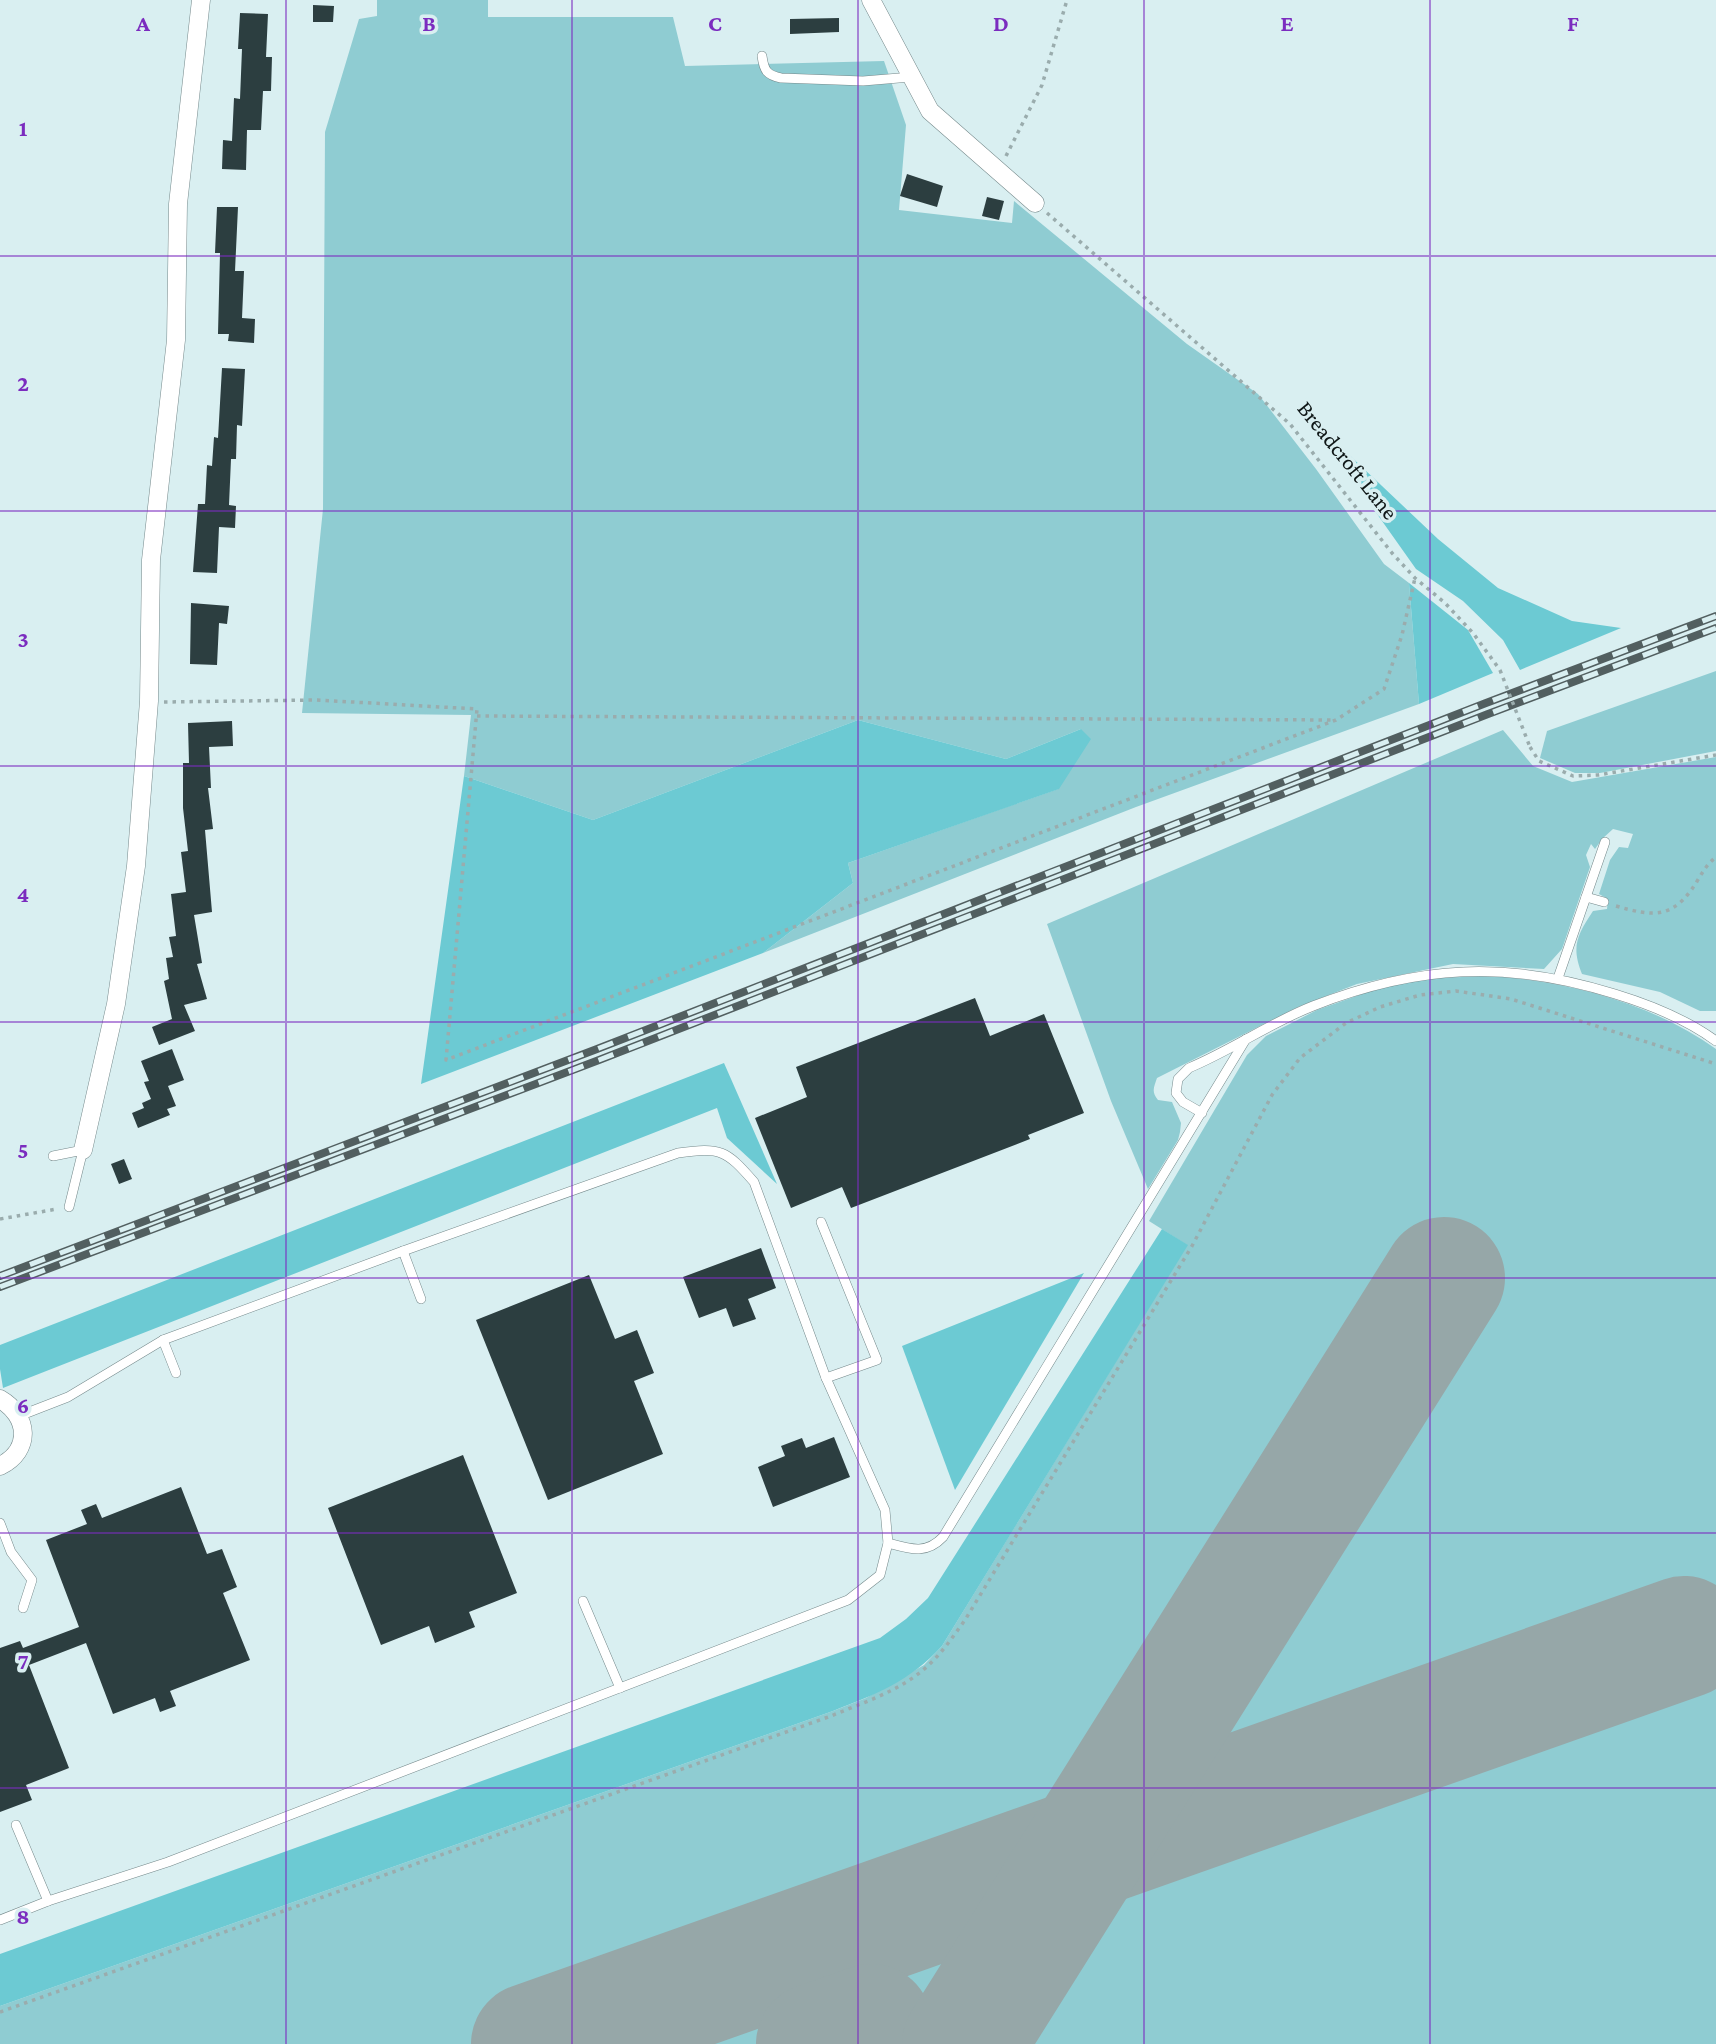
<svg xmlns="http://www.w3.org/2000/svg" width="1716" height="2044" font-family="'Crimson Pro',serif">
	<rect width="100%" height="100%" fill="#d9eff1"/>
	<!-- green -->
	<g fill="#8fccd2">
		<polygon points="377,0 488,0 488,17 673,17 685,66 884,61 906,125 899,210 1012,223 1014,201 1187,344 1258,394 1316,469 1384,564 1409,583 1419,704 1136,807 763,953 853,883 848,863 1058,789 1081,729 1006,759 858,720 593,820 464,776 471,715 302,713 323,509 325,132 359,19 377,16"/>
		<polygon points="1716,671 1716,751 1600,773 1575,773 1540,758 1547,731"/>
		<path d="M1503,730L1533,766L1572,782L1716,757V1011H1700L1660,992L1582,974C1571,947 1577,935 1593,911L1607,909L1608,899L1599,894L1610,860L1619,847L1628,848L1633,834L1613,829L1602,839L1595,849L1591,844L1586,855L1590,867L1562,949L1544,969L1453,964L1357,984L1298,1007L1157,1078C1154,1087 1151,1092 1158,1100L1172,1102L1181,1123L1180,1132L1178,1140L1148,1189L1111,1101L1047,924Z"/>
		<path d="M1491,976C1568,981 1652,1003 1716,1049V2044H0V2006L833,1711L866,1698L924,1665L942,1646L1187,1245L1149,1221L1247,1055L1266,1036L1317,1010L1379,988L1433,978Z"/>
	</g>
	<!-- forest -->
	<g fill="#6ccad3">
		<polygon points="1307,415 1438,539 1498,588 1572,621 1621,628 1520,670 1503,640 1463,601 1416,569"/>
		<polygon points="1409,583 1468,630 1493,673 1419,704"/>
		<polygon points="858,720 1006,759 1081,729 1091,739 1059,789 848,863 853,883 763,953 421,1084 464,776 593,820"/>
		<polygon points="724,1063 777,1184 727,1138 717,1108 3,1388 0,1369 0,1345"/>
		<path d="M1162,1229L1188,1245L942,1646C909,1682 876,1694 833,1711L0,2006V1954L880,1638L906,1619L928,1598Z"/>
		<polygon points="1084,1273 955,1490 902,1346"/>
	</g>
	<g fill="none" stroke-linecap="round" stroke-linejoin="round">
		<!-- runway -->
		<g stroke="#96a7a8" stroke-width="122">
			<polyline points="532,2044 1684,1637"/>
			<polyline points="817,2044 871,2025"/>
			<polyline points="963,2044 1444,1278"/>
		</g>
	</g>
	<!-- building -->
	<g fill="#2c3e40">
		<polygon points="313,5 334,6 333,22 313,22"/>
		<polygon points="240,13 268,14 266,57 272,57 271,91 263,91 261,130 247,130 246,170 222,169 223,140 232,141 234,98 240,99 242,49 238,49"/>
		<polygon points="839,18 839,32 790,34 790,19"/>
		<polygon points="907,174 943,186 937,207 900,196"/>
		<polygon points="987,197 1004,201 999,220 982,216"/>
		<polygon points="217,207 238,207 235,271 244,271 242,318 255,319 254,343 228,341 229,334 218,334 220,253 215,253"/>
		<polygon points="222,368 245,369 242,426 237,425 236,459 231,459 229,505 236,506 235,528 219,527 217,573 193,572 198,504 205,504 207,465 212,466 214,437 218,438"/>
		<polygon points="191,603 229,606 227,624 219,623 217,665 190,664"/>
		<polygon points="232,721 233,746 209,747 211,788 208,788 213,829 205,830 212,912 194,915 202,963 197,964 207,999 184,1005 195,1031 159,1045 152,1027 172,1019 164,981 169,979 166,958 173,957 169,937 176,936 171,894 186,892 181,852 188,851 183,808 183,763 189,763 188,723"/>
		<polygon points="975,998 990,1036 1044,1014 1084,1113 1028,1135 1030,1139 851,1208 842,1187 791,1208 755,1118 807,1097 796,1067"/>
		<polygon points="172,1049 184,1080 168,1086 176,1106 167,1109 170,1115 138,1128 132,1113 144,1108 142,1103 151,1099 144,1082 149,1081 141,1061"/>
		<polygon points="124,1159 132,1179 119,1184 111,1164"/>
		<polygon points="761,1248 776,1288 748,1299 756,1319 733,1327 726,1308 699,1318 683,1277"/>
		<polygon points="589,1275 615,1339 637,1330 654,1373 634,1381 663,1454 548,1500 476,1320"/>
		<polygon points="834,1437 850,1477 773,1507 758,1467 785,1456 781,1446 802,1438 806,1448"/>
		<polygon points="463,1455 517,1593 469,1612 475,1627 435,1643 429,1626 381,1645 328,1508"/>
		<polygon points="181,1487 207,1554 222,1549 237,1587 223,1593 250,1660 170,1691 176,1706 160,1712 155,1698 113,1714 86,1643 29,1665 69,1768 26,1785 32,1800 0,1812 0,1648 20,1641 23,1648 79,1627 46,1540 87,1524 81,1510 96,1504 102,1518"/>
	</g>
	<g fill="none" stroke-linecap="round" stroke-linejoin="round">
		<!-- service casing -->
		<g stroke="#75898b" stroke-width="10">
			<g id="service">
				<path d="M762,56C764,71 767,75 781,78L863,81L911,77"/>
				<polyline points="1586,897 1604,902"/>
				<polyline points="1558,978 1605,842"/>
				<path d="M1202,1113L1183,1102L1176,1093L1178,1079L1189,1068C1232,1050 1270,1023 1313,1006C1418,965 1507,960 1615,994C1651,1005 1686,1019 1716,1041"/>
				<polyline points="53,1156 83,1150 69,1207"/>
				<polyline points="821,1222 877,1360 826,1378"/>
				<polyline points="403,1251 421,1299"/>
				<polyline points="163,1340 176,1373"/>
				<polyline points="0,1523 11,1552 32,1580 23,1608"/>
				<path d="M888,1543C910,1549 926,1555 943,1537L1246,1039"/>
				<polyline points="583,1601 620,1688"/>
				<polyline points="16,1825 48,1901"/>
				<path d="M0,1920L48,1901L168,1862L848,1600L880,1575L888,1543L885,1510L826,1378L754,1182C726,1150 721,1147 678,1153L403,1251L163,1340L68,1397L19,1416"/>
			</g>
		</g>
		<!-- minor casing -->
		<g stroke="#75898b" stroke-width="19">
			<g id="minor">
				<polyline points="871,0 930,111 1035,203"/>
				<polyline points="83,1150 116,1004 136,866 149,701 151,560 176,340 178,204 201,0"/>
				<path d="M0,1399C29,1416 32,1450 0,1466"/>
			</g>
		</g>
		<!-- path -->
		<g stroke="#9aacad" stroke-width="3.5" stroke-dasharray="3.5 5" stroke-linecap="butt">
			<polyline points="1006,156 1042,85 1067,0"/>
			<polyline points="1047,213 1290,424 1392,553 1415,578 1445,603 1473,633 1500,670"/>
			<polyline points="164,702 317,700 477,709 446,1060 1336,720 1384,689 1402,635 1415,578"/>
			<polyline points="477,716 1332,720"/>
			<polyline points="1530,747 1539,761 1573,776 1598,775 1716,755"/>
			<path d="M1616,906C1654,917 1673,919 1696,883C1702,873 1707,864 1716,857"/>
			<polyline points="0,1219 57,1209"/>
			<path d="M0,2012L831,1716C862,1703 897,1692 923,1670C940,1656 952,1638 965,1620L1192,1246L1272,1095L1300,1058L1346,1023L1380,1007L1420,995L1456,991L1511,999L1716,1064"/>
		</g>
		<!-- service -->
		<use href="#service" stroke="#fff" stroke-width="9"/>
		<!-- minor -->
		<use href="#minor" stroke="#fff" stroke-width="18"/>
		<!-- rail casing -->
		<g stroke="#525f60" stroke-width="8">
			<g id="rail">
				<polyline points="0,1276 597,1049 1486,703 1716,616"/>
				<polyline points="0,1287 599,1060 1488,714 1716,628"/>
			</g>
		</g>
		<!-- rail -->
		<use href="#rail" stroke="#d9eff1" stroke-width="5" stroke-dasharray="16" stroke-linecap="butt"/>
		<!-- path-bridge -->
		<polyline stroke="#9aacad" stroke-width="3.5" stroke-dasharray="3.5 5" stroke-linecap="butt" points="1500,670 1530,747"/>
	</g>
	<!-- grid -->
	<path fill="none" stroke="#7b2cbf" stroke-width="2" stroke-opacity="0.55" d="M286,0V2044M572,0V2044M858,0V2044M1144,0V2044M1430,0V2044M0,256H1716M0,511H1716M0,766H1716M0,1022H1716M0,1278H1716M0,1533H1716M0,1788H1716"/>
	<g text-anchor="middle" stroke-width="7" stroke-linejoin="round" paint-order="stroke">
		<!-- street labels -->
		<g font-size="23" fill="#0f1717" stroke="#d9eff1">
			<text transform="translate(1348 460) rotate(51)" y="8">Breadcroft Lane</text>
		</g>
	</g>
	<g font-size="23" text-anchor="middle" font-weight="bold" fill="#7b2cbf" stroke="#d9eff1" stroke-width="7" stroke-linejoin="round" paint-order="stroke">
		<text x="143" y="31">A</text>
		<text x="429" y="31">B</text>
		<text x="715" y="31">C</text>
		<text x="1001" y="31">D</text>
		<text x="1287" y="31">E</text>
		<text x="1573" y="31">F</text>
		<text x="23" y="136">1</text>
		<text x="23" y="391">2</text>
		<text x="23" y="647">3</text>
		<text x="23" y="902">4</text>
		<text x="23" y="1158">5</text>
		<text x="23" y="1413">6</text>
		<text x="23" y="1669">7</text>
		<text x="23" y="1924">8</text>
	</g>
</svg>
